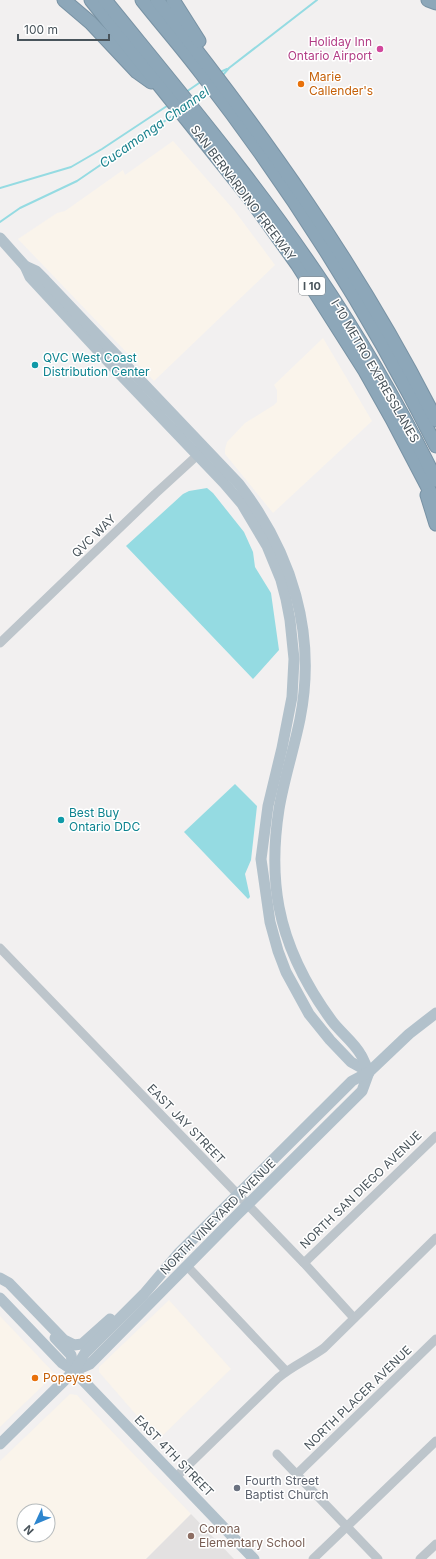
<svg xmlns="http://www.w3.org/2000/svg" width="436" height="1559" font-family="Inter,sans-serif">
	<rect width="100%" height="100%" fill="#f2f0f0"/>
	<!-- commercial -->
	<g fill="#faf4eb" fill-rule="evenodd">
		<polygon points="173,141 234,210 275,265 154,381 18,239 57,213 65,211 123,170 125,175"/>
		<polygon points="323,338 372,421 273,513 225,454 225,449 227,442 245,423 274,405 277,402 277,390 274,385"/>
		<polygon points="169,1300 231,1369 158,1440 99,1372 99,1367"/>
		<polygon points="0,1316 55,1374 0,1427"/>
		<path d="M70,1394L77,1395L191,1514L146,1559H0V1461ZM24,1511H48V1535H24Z"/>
	</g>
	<!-- education -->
	<polygon fill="#e3e1e1" points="191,1514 234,1559 146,1559"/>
	<!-- water -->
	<g fill="#95dbe2">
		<polygon points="207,488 213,493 244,532 253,552 255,567 271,593 279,650 253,679 126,546 183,494 189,491"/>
		<polygon points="235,784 257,806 251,860 245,874 250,897 248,899 184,832"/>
	</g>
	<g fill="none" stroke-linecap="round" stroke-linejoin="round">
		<!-- stream -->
		<g stroke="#95dbe2" stroke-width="2">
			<polyline points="218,73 227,69"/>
			<polyline points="222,76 229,68 317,0"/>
			<polyline points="186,92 202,81"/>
			<polyline points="194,101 208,90"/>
			<polyline points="0,188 71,167 102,149 170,104"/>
			<polyline points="0,222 20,208 77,181 175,114"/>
		</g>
		<!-- highway casing -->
		<g stroke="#7892a4" stroke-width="15">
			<g id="highway">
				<polyline points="64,0 91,23 137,72 151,82"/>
				<polyline points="91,0 251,200 297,264 365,371 392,419 436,503"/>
				<path d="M105,0C177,89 252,178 316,273C361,339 401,409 436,480"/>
				<path d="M142,0C161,24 182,48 201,73C291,189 370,314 436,446"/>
				<path d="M157,0C262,132 360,269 436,420"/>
				<polyline points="173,0 199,41"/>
				<polyline points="428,0 436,3"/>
				<polyline points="427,495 436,524"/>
			</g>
		</g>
		<!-- minor -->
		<g stroke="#bdc5cb" stroke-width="9">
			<polyline points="0,643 155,494 202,451"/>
			<polyline points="0,948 304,1263 354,1318"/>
			<polyline points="304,1263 436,1136"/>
			<polyline points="187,1266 286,1371"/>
			<polyline points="277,1454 378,1559"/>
			<polyline points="297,1474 436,1339"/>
			<path d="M176,1477L278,1378C292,1366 309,1359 324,1348L436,1238"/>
			<polyline points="313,1559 436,1441"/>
			<polyline points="420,1559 436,1544"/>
		</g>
		<!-- major -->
		<g stroke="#b2c1cb" stroke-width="11">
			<polyline points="0,238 25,266 30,277 118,372 224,483 242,504 267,546 281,580 286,599 290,620 294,659 292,697 282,748 268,806 261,859 270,922 278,951 286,972 309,1014 330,1040 351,1062 369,1072"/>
			<path d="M25,266L36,271L45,280L239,484C292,553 317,633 300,719C294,749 284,779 279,809C274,841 273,875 279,907C287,949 307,987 332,1021C341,1033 354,1042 361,1055C364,1060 366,1066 369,1072"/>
			<polyline points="0,1278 9,1283 64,1340 74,1345 82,1344 110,1319"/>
			<polyline points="0,1298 62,1363 74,1371 254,1559"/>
			<polyline points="55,1338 71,1355 74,1371"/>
			<polyline points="74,1371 90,1364 238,1214 362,1091 369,1072"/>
			<polyline points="0,1444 74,1371 85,1353 144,1294 178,1254 352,1081 369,1072 409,1034 436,1013"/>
		</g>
		<!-- highway -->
		<use href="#highway" stroke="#8da7b9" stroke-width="13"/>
	</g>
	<!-- markers -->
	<circle fill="#d1479c" stroke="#fff" stroke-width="1.5" cx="380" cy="49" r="4"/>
	<g fill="#e8710a" stroke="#fff" stroke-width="1.5">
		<circle cx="301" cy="84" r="4"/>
		<circle cx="35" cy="1378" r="4"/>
	</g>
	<g fill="#0f9aa8" stroke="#fff" stroke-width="1.5">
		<circle cx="35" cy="365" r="4"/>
		<circle cx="61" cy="820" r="4"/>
	</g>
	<circle fill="#6b7280" stroke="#fff" stroke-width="1.5" cx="237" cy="1488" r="4"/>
	<circle fill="#8d6e63" stroke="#fff" stroke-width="1.5" cx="191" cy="1536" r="4"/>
	<g text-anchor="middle" stroke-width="3" stroke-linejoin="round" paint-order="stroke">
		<!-- shield labels -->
		<rect fill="#fff" stroke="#80878c" stroke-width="1" x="299" y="277" width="26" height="18" rx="3"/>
		<g font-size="11" font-weight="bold" fill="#49545b">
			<text x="312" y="290">I 10</text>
		</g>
		<!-- hotel labels -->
		<g font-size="12" fill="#b23c85" stroke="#fff" text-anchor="end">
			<text x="372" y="46">Holiday Inn<tspan x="372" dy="14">Ontario Airport</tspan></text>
		</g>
		<!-- food labels -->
		<g font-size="12" fill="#c56008" stroke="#fff" text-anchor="start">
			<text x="309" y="81">Marie<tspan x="309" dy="14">Callender's</tspan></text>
			<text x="43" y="1382">Popeyes</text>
		</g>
		<!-- street labels -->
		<g font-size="12" fill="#49545b" stroke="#fff">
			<text transform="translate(243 193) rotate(53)" y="4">SAN BERNARDINO FREEWAY</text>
			<text transform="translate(375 371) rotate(60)" y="4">I-10 METRO EXPRESSLANES</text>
			<text transform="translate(94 536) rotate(-44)" y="4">QVC WAY</text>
			<text transform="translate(186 1124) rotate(46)" y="4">EAST JAY STREET</text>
			<text transform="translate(361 1190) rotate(-44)" y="4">NORTH SAN DIEGO AVENUE</text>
			<text transform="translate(218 1217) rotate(-45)" y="4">NORTH VINEYARD AVENUE</text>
			<text transform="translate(358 1398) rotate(-44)" y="4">NORTH PLACER AVENUE</text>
			<text transform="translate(174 1456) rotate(46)" y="4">EAST 4TH STREET</text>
		</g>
		<!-- culture labels -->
		<g font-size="12" fill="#0d838f" stroke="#fff" text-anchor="start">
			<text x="43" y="362">QVC West Coast<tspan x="43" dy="14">Distribution Center</tspan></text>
			<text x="69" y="817">Best Buy<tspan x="69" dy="14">Ontario DDC</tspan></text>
		</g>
		<!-- worship labels -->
		<g font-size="12" fill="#5b616d" stroke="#fff" text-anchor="start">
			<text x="245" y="1485">Fourth Street<tspan x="245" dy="14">Baptist Church</tspan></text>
		</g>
		<!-- education labels -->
		<g font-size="12" fill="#785e54" stroke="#fff" text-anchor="start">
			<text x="199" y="1533">Corona<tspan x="199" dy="14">Elementary School</tspan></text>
		</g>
		<!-- water labels -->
		<g font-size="13" font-style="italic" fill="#1b828d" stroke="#fff">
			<text transform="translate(154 127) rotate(-35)" y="5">Cucamonga Channel</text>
		</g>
	</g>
	<!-- north arrow -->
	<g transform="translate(36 1523) rotate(226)"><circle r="19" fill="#ffffff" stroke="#b6bbbd"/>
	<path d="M0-3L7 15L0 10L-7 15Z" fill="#2d85ce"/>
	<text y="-6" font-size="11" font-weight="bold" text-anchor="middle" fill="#49545b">N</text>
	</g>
	<!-- scale -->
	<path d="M18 34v6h91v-6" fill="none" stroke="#49545b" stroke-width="2"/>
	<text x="24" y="34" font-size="12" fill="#49545b" stroke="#ffffff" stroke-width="3" paint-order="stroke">100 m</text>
</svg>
